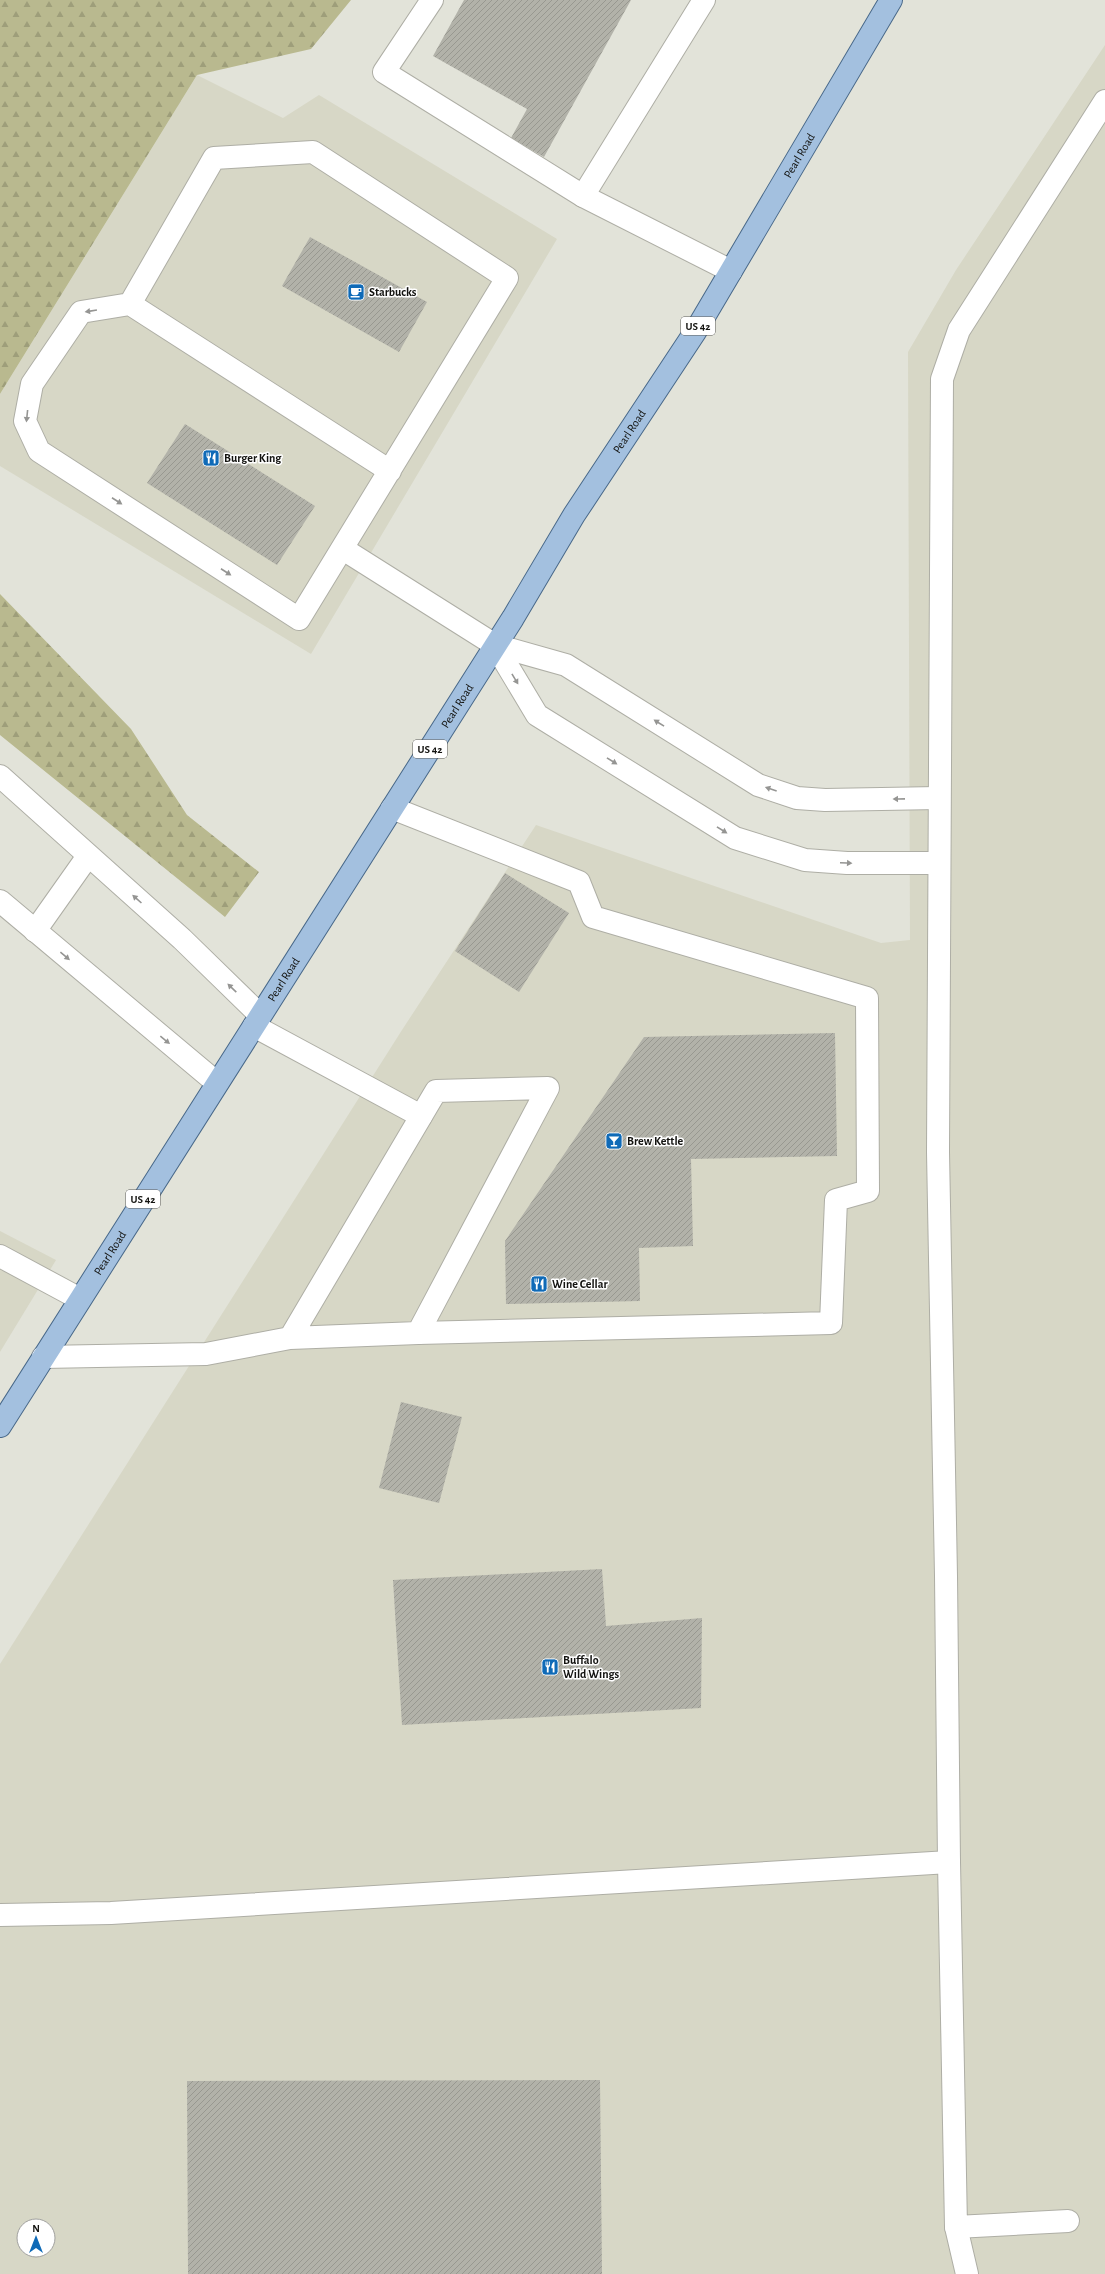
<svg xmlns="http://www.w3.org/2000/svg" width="1105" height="2274" font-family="'Alegreya Sans',sans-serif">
	<defs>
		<pattern id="forest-firs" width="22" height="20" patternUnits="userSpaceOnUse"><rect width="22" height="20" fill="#b9b98f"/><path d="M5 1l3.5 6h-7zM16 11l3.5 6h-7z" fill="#9e9e7a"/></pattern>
		<pattern id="building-hatch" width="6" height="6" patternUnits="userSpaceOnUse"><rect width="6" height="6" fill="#b2b2a9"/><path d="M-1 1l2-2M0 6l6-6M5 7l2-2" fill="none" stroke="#989890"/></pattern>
	</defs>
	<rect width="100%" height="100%" fill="#e2e3d9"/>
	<!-- built -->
	<g fill="#d7d7c6" fill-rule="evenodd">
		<path d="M1105,45V2274H0V1664L402,1030L536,825L881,943L910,940L908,352L956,270ZM24,2226H48V2250H24Z"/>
		<polygon points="197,75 283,118 319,95 557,239 311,654 0,466 0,394"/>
		<polygon points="0,1231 56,1260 0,1352"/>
	</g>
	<!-- forest -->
	<g fill="url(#forest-firs)">
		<polygon points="0,0 351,0 311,49 197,75 0,394"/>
		<polygon points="0,594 131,729 187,815 259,872 225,917 0,735"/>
	</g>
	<!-- building -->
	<g fill="url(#building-hatch)">
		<polygon points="464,0 631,0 544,157 511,138 527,109 433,56"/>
		<polygon points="310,237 427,302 399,352 282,286"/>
		<polygon points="185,424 315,506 277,565 147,483"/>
		<polygon points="505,873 569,913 519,992 455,951"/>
		<polygon points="835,1033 837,1156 691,1159 693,1246 639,1248 640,1301 506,1304 505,1241 644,1037"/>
		<polygon points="401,1402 462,1417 439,1503 379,1488"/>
		<polygon points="602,1569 606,1626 702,1618 701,1708 402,1725 393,1580"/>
		<polygon points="600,2080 602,2274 188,2274 187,2081"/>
	</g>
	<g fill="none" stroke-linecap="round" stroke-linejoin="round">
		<!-- minor casing -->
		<g stroke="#aeaea5" stroke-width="24">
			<g id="minor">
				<polyline points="432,0 384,72 583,196"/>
				<polyline points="704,0 583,196 731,271"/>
				<polyline points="130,304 214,158 313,152 507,278 299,619 39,451 25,421 32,384 81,312 130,304 390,471"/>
				<polyline points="343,549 495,645 566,665 758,785 797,798 825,800 938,798"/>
				<polyline points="495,645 537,715 735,838 805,860 847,863 938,863"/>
				<polyline points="0,776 182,939 260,1015"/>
				<polyline points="392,808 579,882 593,917 867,998 868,1191 836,1200 831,1323 418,1333"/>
				<polyline points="0,901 217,1083"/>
				<polyline points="35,931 88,856"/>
				<polyline points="254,1026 421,1116"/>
				<polyline points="0,1256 80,1299"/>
				<polyline points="43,1357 206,1354 290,1338 436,1091 548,1088 418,1333 290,1338"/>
				<polyline points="949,1862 956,2227 1068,2221"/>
				<polyline points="0,1915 111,1913 949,1862 946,1576 938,1152 942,379 959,330 1105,101"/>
				<polyline points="956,2227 967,2274"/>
			</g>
		</g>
		<!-- major casing -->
		<g stroke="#486889" stroke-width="24">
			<g id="major">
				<path id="s1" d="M0,1426L513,618L574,515L695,332L891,0"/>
			</g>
		</g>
		<!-- minor -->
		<use href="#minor" stroke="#fff" stroke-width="22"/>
		<!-- major -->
		<use href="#major" stroke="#a3c0df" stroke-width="22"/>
	</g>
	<!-- one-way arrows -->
	<defs><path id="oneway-solid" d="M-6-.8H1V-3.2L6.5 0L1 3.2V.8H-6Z"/></defs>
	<g fill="#959593">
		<use href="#oneway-solid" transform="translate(91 311) rotate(171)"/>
		<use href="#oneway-solid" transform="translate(27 416) rotate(96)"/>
		<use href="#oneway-solid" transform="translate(117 501) rotate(33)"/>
		<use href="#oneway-solid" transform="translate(226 572) rotate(33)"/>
		<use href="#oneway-solid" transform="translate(515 679) rotate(59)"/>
		<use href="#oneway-solid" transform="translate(659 723) rotate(-148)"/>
		<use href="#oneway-solid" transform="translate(612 761) rotate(32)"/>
		<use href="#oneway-solid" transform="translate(771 789) rotate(-161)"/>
		<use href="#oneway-solid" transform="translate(899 799) rotate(179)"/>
		<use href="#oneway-solid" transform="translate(722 830) rotate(32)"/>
		<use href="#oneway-solid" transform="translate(846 863) rotate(3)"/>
		<use href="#oneway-solid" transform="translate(137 899) rotate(-138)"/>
		<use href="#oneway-solid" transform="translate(65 956) rotate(40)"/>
		<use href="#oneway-solid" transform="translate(232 988) rotate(-136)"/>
		<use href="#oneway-solid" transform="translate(165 1040) rotate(39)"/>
	</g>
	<!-- icons -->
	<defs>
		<g id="cafe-square" transform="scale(0.9)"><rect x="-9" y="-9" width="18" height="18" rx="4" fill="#0f6ab7" stroke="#fff"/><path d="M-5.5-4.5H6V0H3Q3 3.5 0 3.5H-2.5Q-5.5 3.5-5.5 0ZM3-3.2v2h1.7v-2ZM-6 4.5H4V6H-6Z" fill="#fff"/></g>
		<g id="restaurant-square" transform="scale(0.9)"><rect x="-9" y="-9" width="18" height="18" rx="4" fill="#0f6ab7" stroke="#fff"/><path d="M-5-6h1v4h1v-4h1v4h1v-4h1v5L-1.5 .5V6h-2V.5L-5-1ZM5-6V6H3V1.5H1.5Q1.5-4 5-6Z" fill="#fff"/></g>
		<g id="bar-square" transform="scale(0.9)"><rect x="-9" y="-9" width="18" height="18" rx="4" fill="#0f6ab7" stroke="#fff"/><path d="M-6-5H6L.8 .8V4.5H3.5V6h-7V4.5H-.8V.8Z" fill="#fff"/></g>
	</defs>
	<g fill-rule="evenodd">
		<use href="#cafe-square" x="356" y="292"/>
		<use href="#restaurant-square" x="211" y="458"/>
		<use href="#bar-square" x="614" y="1141"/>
		<use href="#restaurant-square" x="539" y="1284"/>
		<use href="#restaurant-square" x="550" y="1667"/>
	</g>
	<g text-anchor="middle" stroke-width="3" stroke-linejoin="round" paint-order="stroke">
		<!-- shield labels -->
		<g fill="#fff" stroke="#5a5a58" stroke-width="1">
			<rect x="681" y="317" width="34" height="18" rx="3"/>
			<rect x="413" y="740" width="34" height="18" rx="3"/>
			<rect x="126" y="1190" width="34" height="18" rx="3"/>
		</g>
		<g font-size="11" font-weight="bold" fill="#131310">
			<text x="698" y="330">US 42</text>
			<text x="430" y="753">US 42</text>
			<text x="143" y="1203">US 42</text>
		</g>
		<!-- street labels -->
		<g font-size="12" fill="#131310" stroke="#fff">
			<text dy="4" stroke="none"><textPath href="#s1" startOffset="1501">Pearl Road</textPath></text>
			<text dy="4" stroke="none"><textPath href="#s1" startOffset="1177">Pearl Road</textPath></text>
			<text dy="4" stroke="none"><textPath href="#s1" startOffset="853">Pearl Road</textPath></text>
			<text dy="4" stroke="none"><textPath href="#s1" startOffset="529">Pearl Road</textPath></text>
			<text dy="4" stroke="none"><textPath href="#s1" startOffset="205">Pearl Road</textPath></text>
		</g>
		<!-- poi labels -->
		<g font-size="12" font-weight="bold" fill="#131310" stroke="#fff" text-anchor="start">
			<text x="369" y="296">Starbucks</text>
			<text x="224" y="462">Burger King</text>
			<text x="627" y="1145">Brew Kettle</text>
			<text x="552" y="1288">Wine Cellar</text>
			<text x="563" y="1664">Buffalo<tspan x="563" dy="14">Wild Wings</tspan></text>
		</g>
	</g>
	<!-- north arrow -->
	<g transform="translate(36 2238)"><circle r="19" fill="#ffffff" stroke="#a1a19f"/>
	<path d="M0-3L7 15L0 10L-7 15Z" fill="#0f6ab7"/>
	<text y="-6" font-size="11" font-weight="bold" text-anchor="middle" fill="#131310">N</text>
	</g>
</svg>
